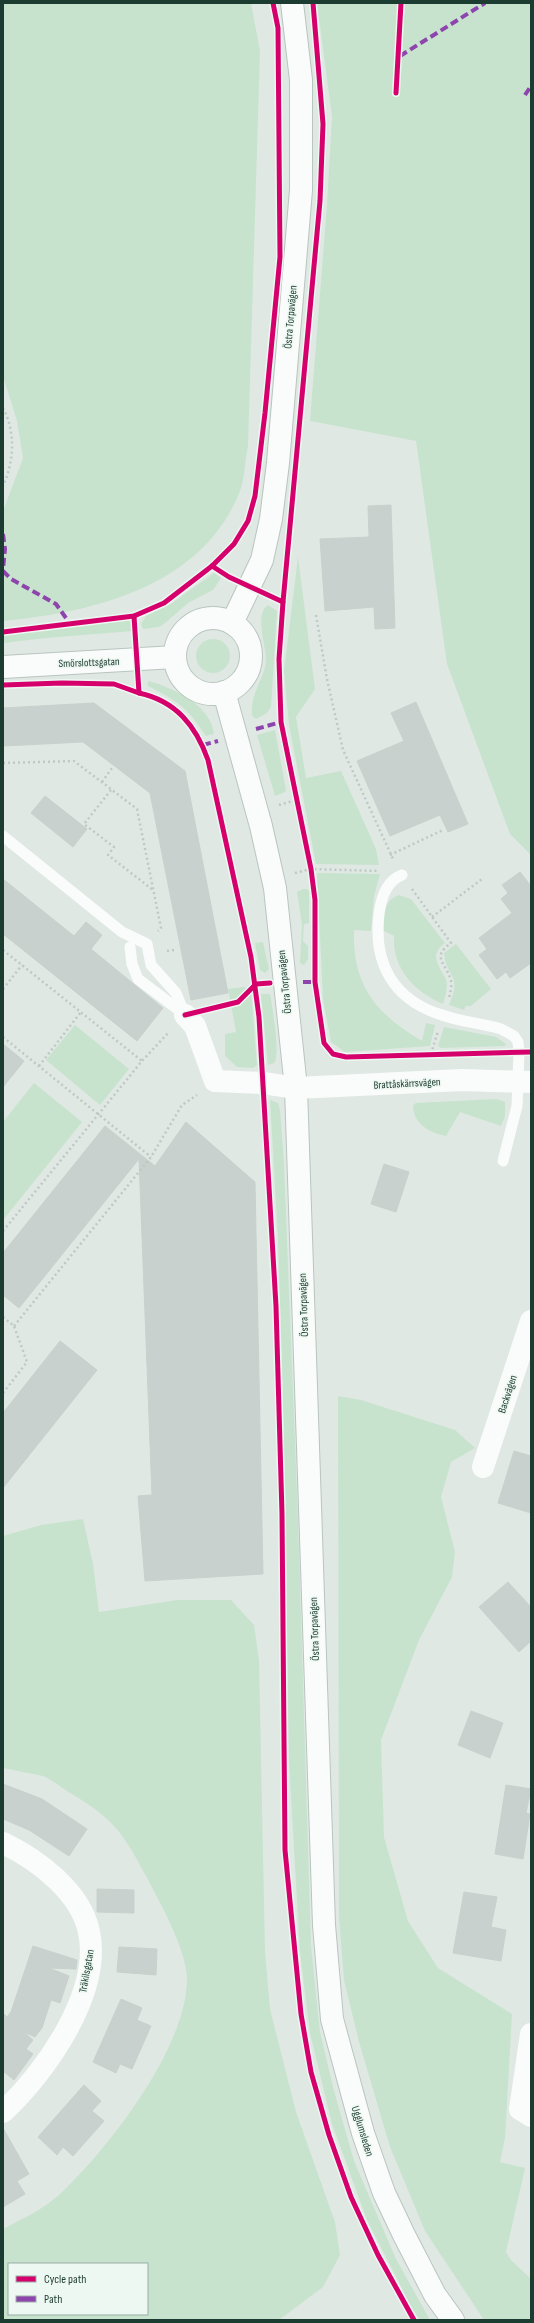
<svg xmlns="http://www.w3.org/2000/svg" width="534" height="2323" font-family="'Sofia Sans Condensed',sans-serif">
	<rect width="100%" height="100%" fill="#e0e8e4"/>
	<!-- green -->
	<g fill="#c7e3cd" fill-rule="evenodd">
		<path d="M3,3H251L260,51L248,446C245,460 245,477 240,491C203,586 95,612 3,621V511L23,458L17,421L3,376Z"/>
		<polygon points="317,3 531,3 531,855 510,834 447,664 416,441 310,421 327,205 332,117"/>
		<polygon points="298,557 315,689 296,717 306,778 341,771 376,849 379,865 316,864 289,725 284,671"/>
		<polygon points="214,573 221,578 213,590 188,603 165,623 159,627 143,629 141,624 146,616 172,603"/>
		<path d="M268,605L277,611L271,707L267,713L256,719L252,716C250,690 265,681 266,659C266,646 254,614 268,605Z"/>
		<polygon points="129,618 132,619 133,631 46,638 3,643 3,636"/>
		<circle cx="213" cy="656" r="17"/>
		<path d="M149,681C173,688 211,705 214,734L206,736C186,706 179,702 148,686L147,684Z"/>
		<polygon points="275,730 286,790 285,792 275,796 257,735"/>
		<path d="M317,873L380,874L374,896L371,931L354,930C352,985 376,1014 422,1041L426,1023L435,1025L430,1046L345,1052L331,1042L323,999Z"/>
		<polygon points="303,889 307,889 309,892 309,923 304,924 303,941 308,946 308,959 304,965 300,963 302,924 297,892"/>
		<path d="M399,895L411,899L445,943L439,948L436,955C439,980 454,971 443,1004C415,992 392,969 394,936L384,931C384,917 382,901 399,895Z"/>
		<polygon points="263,942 269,969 265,973 260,970 255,943"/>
		<path d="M456,944L491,989L471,1006H466L464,1010L449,1005C463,974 446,978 444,953Z"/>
		<polygon points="244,987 251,990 257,1065 253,1068 237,1067 225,1056 225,1034 236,1032 228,989"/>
		<path d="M261,994H270C272,1006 281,1055 274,1063L268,1065Z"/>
		<polygon points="75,1025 129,1069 100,1105 46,1060"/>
		<polygon points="444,1027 496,1037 506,1044 505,1046 441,1048 438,1046"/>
		<polygon points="34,1083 82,1122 3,1220 3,1122"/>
		<polygon points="270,1100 278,1103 280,1110 284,1163 298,1519 311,1946 320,2032 334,2091 354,2161 396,2259 430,2320 420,2320 413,2310 367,2220 332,2124 310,2033 300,1952 289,1762 283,1395 278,1238"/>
		<path d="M476,1100L497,1099L505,1102V1116L501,1126L460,1112L446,1136C430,1133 413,1124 413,1105L416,1103Z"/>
		<polygon points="338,1396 361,1400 455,1430 475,1448 451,1462 441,1497 455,1552 452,1577 419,1640 381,1740 384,1837 408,1921 438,1968 512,2014 505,2138 500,2162 525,2168 506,2252 511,2260 531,2279 531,2320 484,2320 425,2231 390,2147 359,2042 344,1980 339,1917"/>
		<path d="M83,1519L93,1564L99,1612L177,1600H231L254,1625L259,1660L265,1951L270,2009L296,2112L335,2222L340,2255L323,2287L279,2320H3V2229C22,2219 42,2210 59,2195C108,2149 186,2049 187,1980C187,1950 160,1903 146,1876C136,1858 126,1838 112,1824C100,1811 82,1800 67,1791C59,1786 51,1779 43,1776C30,1773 16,1771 3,1768V1536L41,1525ZM9,2264H147V2314H9Z"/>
	</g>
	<!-- building -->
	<g fill="#c8d1cd" stroke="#c9d1cd">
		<polygon points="391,505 395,628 375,629 374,607 325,611 320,539 369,537 368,506"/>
		<polygon points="416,702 468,824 448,832 440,815 390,836 357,761 404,741 391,713"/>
		<polygon points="94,703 185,771 228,993 191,1000 150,793 83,742 3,746 3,708"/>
		<polygon points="45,796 87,829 73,847 31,813"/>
		<polygon points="520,872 531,886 531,963 510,978 506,972 497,979 479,955 487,949 479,938 512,913 501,899 508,893 502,885"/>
		<polygon points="3,879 74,936 86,922 102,935 91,949 163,1008 137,1041 3,934"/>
		<polygon points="3,1044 24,1061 3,1087"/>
		<polygon points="186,1122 255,1182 263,1574 145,1581 138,1496 152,1495 139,1159 19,1308 3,1295 3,1253 105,1126 155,1166"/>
		<polygon points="384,1164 409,1172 396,1212 371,1204"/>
		<polygon points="60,1341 97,1370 3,1488 3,1413"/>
		<polygon points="514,1451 531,1456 531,1513 498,1503"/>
		<polygon points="508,1582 531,1607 531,1641 519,1652 479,1607"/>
		<polygon points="471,1711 503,1723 490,1758 458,1745"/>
		<polygon points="3,1784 42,1799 87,1829 69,1856 29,1830 3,1819"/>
		<polygon points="506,1785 531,1789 526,1813 530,1814 523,1859 495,1854"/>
		<polygon points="97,1889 134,1890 134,1913 97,1912"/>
		<polygon points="464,1892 497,1897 491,1927 506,1930 501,1961 453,1953"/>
		<polygon points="33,1946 77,1960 76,1969 49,1968 69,1976 60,2003 51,2000 42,2028 35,2037 24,2032 33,2040 26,2049 33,2054 14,2080 3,2071 3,2013 7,2017 11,2012"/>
		<polygon points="119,1947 157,1949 156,1975 117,1972"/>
		<polygon points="121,1999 142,2008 137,2020 151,2026 132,2069 120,2064 116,2073 93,2062"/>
		<polygon points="84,2085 101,2101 92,2111 104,2121 73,2156 63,2147 57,2155 38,2137"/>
		<polygon points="3,2128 29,2174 17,2181 25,2194 3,2207"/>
	</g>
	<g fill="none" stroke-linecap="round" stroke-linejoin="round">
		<!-- secondary casing -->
		<g stroke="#b9c5bf" stroke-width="24">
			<g id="secondary">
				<circle cx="213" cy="656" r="38"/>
				<polyline points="232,623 262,560 271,519 278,463 301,190 301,80 292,3"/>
				<polyline points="3,667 175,657"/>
				<polyline points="224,692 261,826 275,888 296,1088 324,1925 332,2019 363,2133 384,2193 404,2235 435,2295 453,2320"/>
			</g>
		</g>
		<!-- path -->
		<g stroke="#bec9c5" stroke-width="2.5" stroke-dasharray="2 3" stroke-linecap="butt">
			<path d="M3,408C16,432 14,462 3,486"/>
			<polyline points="316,615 327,679 343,750 394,861"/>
			<polyline points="3,763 74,761 137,809 161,928 158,931"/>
			<polyline points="102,782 112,768"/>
			<polyline points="111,790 84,824 114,847 108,855 153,890"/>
			<polyline points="279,805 296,800"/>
			<polyline points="390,855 443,830"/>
			<polyline points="295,873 311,869 379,871"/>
			<path d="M412,889L451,943C430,958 447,963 451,981C452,987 450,993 449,999"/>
			<polyline points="432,917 482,879"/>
			<polyline points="3,950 142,1061"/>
			<polyline points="167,951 174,950"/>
			<polyline points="3,989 22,965"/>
			<polyline points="3,1037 151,1157"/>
			<polyline points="431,1054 438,1031"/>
			<polyline points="39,1066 81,1012"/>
			<polyline points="3,1231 142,1061 169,1032"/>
			<polyline points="3,1317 14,1326"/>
			<polyline points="14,1326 151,1157 182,1105 197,1095"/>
			<polyline points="3,1393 27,1362 14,1326"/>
		</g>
		<!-- lane -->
		<g stroke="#fafcfb" stroke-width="11">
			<polyline points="3,836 122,932 147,944 151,965 176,993 185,1015"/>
			<path d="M402,875C386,881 381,898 379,914C373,963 393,1000 442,1015C461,1022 482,1023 501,1029L514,1036L518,1042L519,1052L517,1106L503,1161"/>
			<polyline points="130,947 132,964 138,979 184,1014"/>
		</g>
		<!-- street -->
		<g stroke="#fafcfb" stroke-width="22">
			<polyline points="185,1015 195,1026 215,1081 263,1083 296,1088 462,1080 531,1082"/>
			<polyline points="483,1467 531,1321"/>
			<path d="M3,1843C38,1860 81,1892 89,1932C102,1993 45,2073 3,2112"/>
			<polyline points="531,2034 520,2109 531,2116"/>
		</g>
		<!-- secondary -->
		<use href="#secondary" stroke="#fafcfb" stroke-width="22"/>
		<!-- quiet -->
		<g stroke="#8e44ad" stroke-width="4" stroke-dasharray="8 4" stroke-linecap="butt">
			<polyline points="400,56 485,3"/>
			<polyline points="525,95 531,86"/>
			<polyline points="3,534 5,549 3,569"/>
			<polyline points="3,571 11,579 56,604 71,625"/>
			<polyline points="256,729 281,722"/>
			<polyline points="203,745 218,741"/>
			<polyline points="303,982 315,982"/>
		</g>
		<!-- cycleway casing -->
		<g stroke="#eef8f2" stroke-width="8">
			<g id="cycleway">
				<polyline points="396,93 401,3"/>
				<polyline points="212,566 229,577 283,602 320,201 323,124 313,3"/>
				<polyline points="283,602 279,659 281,722 311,869 315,900 315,982 324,1043 333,1054 346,1057 531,1052"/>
				<path d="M134,616L139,693C176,701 196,726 208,760L251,957L259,1017L276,1306L282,1514L285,1850L301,2014L311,2072L329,2135L351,2197L378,2255L414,2320"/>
				<polyline points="3,632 134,616 164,603 212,566 234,544 248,521 255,496 265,413 280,257 278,28 273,3"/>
				<polyline points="3,685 62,683 114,684 139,693"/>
				<polyline points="185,1015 238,1002 256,984 270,983"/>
			</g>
		</g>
		<!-- cycleway -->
		<use href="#cycleway" stroke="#d6006c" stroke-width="5"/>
	</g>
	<g text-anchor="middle" stroke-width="3" stroke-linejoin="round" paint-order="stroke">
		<!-- street labels -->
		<g font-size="11" fill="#1d3c31" stroke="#eef8f2">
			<text transform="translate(290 317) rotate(-85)" y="4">Östra Torpavägen</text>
			<text transform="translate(89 662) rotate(-2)" y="4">Smörslottsgatan</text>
			<text transform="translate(284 982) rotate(-96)" y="4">Östra Torpavägen</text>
			<text transform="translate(407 1083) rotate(-3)" y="4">Brattåskärrsvägen</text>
			<text transform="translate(303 1305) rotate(-92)" y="4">Östra Torpavägen</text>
			<text transform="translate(507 1394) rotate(-72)" y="4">Backvägen</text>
			<text transform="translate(314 1629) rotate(-92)" y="4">Östra Torpavägen</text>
			<text transform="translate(86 1971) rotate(-80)" y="4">Träkilsgatan</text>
			<text transform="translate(363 2131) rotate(73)" y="4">Ugglumsleden</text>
		</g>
	</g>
	<!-- border -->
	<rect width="534" height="2323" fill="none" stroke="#1d3c31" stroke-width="8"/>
	<!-- legend -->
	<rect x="8" y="2263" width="140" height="52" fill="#eef8f2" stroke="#9aada5"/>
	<rect x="16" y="2276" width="20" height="6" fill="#d6006c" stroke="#9aada5"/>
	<text x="44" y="2283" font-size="12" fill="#1d3c31">Cycle path</text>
	<rect x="16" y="2296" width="20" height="6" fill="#8e44ad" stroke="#9aada5"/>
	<text x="44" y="2303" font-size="12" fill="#1d3c31">Path</text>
</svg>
